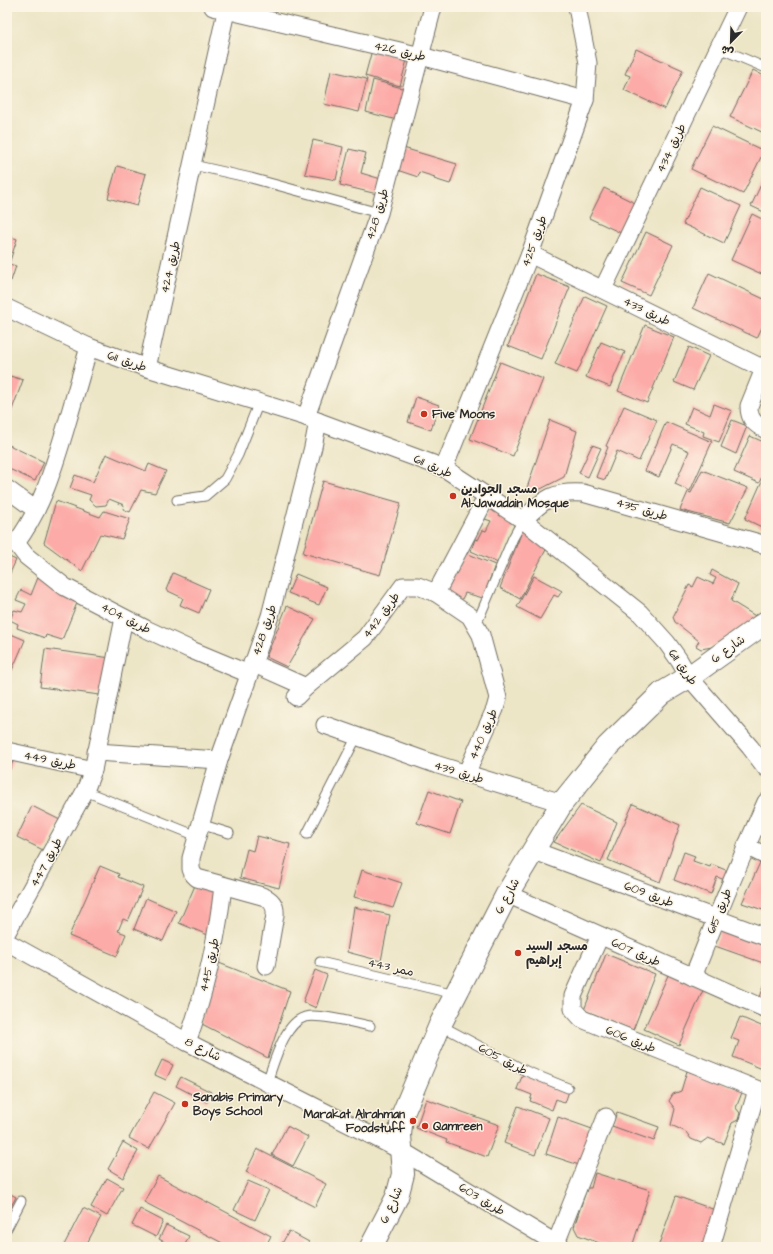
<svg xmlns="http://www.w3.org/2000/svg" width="773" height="1254" font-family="'Architects Daughter','Playpen Sans Arabic',sans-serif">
	<rect width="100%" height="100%" fill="#fcf5e5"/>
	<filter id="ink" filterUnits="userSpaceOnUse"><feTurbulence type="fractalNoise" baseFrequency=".025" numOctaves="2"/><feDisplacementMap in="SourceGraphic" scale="8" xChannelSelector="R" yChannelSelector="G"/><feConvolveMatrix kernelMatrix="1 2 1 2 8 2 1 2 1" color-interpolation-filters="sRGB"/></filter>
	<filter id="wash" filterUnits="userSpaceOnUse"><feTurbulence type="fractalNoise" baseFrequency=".012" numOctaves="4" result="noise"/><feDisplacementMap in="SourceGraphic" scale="16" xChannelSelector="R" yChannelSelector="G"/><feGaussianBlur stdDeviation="0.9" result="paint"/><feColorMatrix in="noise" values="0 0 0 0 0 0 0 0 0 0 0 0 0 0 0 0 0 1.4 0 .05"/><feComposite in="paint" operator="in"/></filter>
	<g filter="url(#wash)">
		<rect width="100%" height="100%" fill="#ece5c6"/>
		<g id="blocks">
			<!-- building -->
			<g fill="#fcaba8">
				<polygon points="636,49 683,70 665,109 624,90 630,76 625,74"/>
				<polygon points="372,50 407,60 400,86 365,76"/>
				<polygon points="753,70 766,77 766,134 730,117"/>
				<polygon points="331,71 367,79 359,112 324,104"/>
				<polygon points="373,80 409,90 401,121 366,112"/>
				<polygon points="712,126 764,151 743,194 691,169"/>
				<polygon points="313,140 343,147 336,180 305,174"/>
				<polygon points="400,147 457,164 450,184 434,179 435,177 419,172 418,177 394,169"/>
				<polygon points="349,149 366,153 361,173 381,179 377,194 340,185"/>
				<polygon points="117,166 146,174 137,206 108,198"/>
				<polygon points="766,174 766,213 751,206"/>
				<polygon points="700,187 741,206 724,243 683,224"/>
				<polygon points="604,188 635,203 621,233 589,218"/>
				<polygon points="752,214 766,221 766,276 731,260"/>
				<polygon points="646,232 673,245 649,295 622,283"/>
				<polygon points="7,235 17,239 9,264 16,266 11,281 7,280"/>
				<polygon points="709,273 766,300 766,319 757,338 693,308"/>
				<polygon points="536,274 570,287 541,359 508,346"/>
				<polygon points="585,296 607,306 577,373 555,364"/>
				<polygon points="645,325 674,337 647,403 618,391"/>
				<polygon points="601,342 625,352 610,387 586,377"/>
				<polygon points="689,347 709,356 693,390 674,382"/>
				<polygon points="500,362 543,379 513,456 470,439"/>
				<polygon points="7,375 23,380 10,415 7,414"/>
				<polygon points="416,397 439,405 431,430 408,422"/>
				<polygon points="714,404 732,411 719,442 703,436 704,432 685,424 692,407 710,415"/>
				<polygon points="624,406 657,420 639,461 617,451 605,480 596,477 608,447 606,446"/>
				<polygon points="550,420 577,431 564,477 535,492 527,488"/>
				<polygon points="732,420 747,426 736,454 721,447"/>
				<polygon points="666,422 712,442 690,491 675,484 689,451 673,444 659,477 645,471"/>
				<polygon points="750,436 766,443 766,467 759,483 734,472"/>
				<polygon points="7,444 44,462 35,481 7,468"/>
				<polygon points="592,445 601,448 588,477 579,473"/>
				<polygon points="106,454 146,471 149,464 166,471 155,493 141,490 130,512 123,509 124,505 109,499 106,505 96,506 89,500 91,495 70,488 75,475 93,482"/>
				<polygon points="702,470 748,488 730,523 680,510 688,492 691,493"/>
				<polygon points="765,474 766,475 766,529 745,519"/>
				<polygon points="323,481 401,503 380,575 303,553"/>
				<polygon points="56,501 100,517 104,511 130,519 122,539 100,534 82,571 44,543"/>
				<polygon points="490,507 517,519 498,563 471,551 475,539 478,540 483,530 486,531 491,521 485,519"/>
				<polygon points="524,526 550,542 520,599 500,588"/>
				<polygon points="466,553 495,565 483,598 465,593 461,601 444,593"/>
				<polygon points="7,556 16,560 7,580"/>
				<polygon points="712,570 738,584 731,601 757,617 712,647 701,649 696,646 699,641 675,622 673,617 689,585 693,587 698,577 713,584 716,578 710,575"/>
				<polygon points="173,573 209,589 199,613 180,605 183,598 166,590"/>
				<polygon points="296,574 327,587 319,605 288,593"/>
				<polygon points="39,575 79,598 62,640 46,635 45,638 17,628 18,624 10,620 14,610 22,612 26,604 16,600 21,590 31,595"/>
				<polygon points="534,576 562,591 558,597 554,595 540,619 517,607"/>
				<polygon points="287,606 315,619 287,667 266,657"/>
				<polygon points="11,634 25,640 7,682 7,643"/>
				<polygon points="45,649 111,658 107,696 40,687"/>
				<polygon points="7,756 14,759 7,776"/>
				<polygon points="429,790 461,802 450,834 417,823"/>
				<polygon points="633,804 680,825 660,882 608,860"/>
				<polygon points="581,805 617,822 601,863 554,842"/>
				<polygon points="32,806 60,820 45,851 17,837"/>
				<polygon points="257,836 290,844 279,888 240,878 247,849 253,851"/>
				<polygon points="684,852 695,856 693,861 710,867 711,864 728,871 725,880 717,877 711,894 674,880"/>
				<polygon points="762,858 766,860 766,911 742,903"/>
				<polygon points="100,866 119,874 118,877 143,887 128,921 123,919 118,931 126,934 117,956 69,936"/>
				<polygon points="362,870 402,883 393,908 354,897"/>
				<polygon points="196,883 219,893 215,938 179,923"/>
				<polygon points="146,898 176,911 163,941 134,929"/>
				<polygon points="354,907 390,915 381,961 347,952"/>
				<polygon points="723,925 766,940 766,964 715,946"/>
				<polygon points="606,954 655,974 633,1030 584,1010"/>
				<polygon points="219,963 290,991 268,1058 200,1023"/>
				<polygon points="315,970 327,975 316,1008 303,1002"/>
				<polygon points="669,973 704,988 679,1045 644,1029"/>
				<polygon points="766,980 766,1003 759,1000"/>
				<polygon points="740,1017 766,1028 766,1077 762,1076 765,1070 733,1057 739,1041 731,1038"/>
				<polygon points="162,1060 173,1065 166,1080 155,1075"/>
				<polygon points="687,1071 743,1090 736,1108 740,1113 738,1120 732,1123 724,1144 708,1138 701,1143 691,1139 686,1132 671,1125 675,1109 669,1101 673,1094 681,1091"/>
				<polygon points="523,1074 569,1091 565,1103 556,1099 552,1110 530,1101 532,1095 517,1089"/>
				<polygon points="181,1077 211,1092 207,1102 176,1086"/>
				<polygon points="154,1092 175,1103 149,1149 129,1138"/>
				<polygon points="426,1099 499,1125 487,1157 446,1142 447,1140 416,1128"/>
				<polygon points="518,1106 549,1118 535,1155 504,1143"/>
				<polygon points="617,1112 659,1127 654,1141 612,1126"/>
				<polygon points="558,1117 595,1130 582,1166 546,1154"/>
				<polygon points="287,1126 308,1137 293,1166 272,1155"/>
				<polygon points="123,1142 138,1151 123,1178 108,1169"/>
				<polygon points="257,1149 326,1184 315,1207 246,1172"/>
				<polygon points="595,1173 650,1190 632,1247 610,1247 578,1235 574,1227 587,1188 591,1188"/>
				<polygon points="158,1176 271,1236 265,1247 230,1247 144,1202"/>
				<polygon points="107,1178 123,1187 107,1216 91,1207"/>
				<polygon points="248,1181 269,1190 255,1220 234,1210"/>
				<polygon points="7,1192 16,1197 7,1214"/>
				<polygon points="676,1196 718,1211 705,1247 658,1247"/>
				<polygon points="83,1208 101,1217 85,1247 63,1247"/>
				<polygon points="140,1209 163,1221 156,1237 132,1225"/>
				<polygon points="166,1225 189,1236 184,1247 174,1247 159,1239"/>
				<polygon points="289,1231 309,1242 306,1247 280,1247"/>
			</g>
		</g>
	</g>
	<g filter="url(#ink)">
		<use href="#blocks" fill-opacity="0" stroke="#6f6c61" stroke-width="1"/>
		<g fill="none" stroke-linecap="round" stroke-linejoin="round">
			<!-- service casing -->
			<g stroke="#6f6c61" stroke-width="11">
				<g id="service">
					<polyline points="719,48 766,68"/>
					<polyline points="193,165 251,178 379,213"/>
					<polyline points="177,500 205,496 225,479 238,455 259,402"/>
					<polyline points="476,625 513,538 523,520"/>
					<polyline points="85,791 197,836"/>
					<polyline points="200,824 229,833"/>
					<polyline points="307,834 357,736"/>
					<polyline points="320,962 455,994"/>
					<polyline points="440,1025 526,1071 568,1088"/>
					<path d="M267,1082C274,1063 284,1023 305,1017C319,1013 355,1023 370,1026"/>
					<polyline points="7,1228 21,1201"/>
				</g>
			</g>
			<!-- minor casing -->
			<g stroke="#6f6c61" stroke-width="19">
				<g id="minor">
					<polyline points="213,7 421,56 585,100"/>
					<polyline points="530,254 764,369"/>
					<polyline points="603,289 738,7"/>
					<polyline points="7,308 89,347 147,368 306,417 444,468 523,520 640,613 667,643 679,660 689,677 750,747 766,768"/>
					<path d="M766,364L749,406C749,419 754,424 766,430"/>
					<polyline points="147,368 227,7"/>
					<polyline points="306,417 379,213 433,7"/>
					<polyline points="444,468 530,254 585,100 588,63 577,7"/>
					<polyline points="7,489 36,510"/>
					<path d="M523,520C545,499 552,491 583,493L766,545"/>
					<polyline points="7,543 16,543 26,556 65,587 146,629 189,649 249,674"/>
					<path d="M16,543C41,510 53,470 65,430C73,403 81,375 89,347"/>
					<polyline points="436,593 487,496"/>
					<polyline points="252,663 306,687"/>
					<polyline points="296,697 306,687 365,638 403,586 418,586 436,593 470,616 481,635 498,698 495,709 466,774"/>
					<polyline points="325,725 435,764 562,803"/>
					<polyline points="7,751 93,770"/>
					<polyline points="96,752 219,760"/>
					<polyline points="746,846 766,856"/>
					<polyline points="532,850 766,937"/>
					<polyline points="507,894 766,1009"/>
					<polyline points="7,932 85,791 93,770 124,618"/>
					<polyline points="600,936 573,996 573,1009 582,1019 766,1093"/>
					<polyline points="7,942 187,1042 402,1151 562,1247"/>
					<path d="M266,966L275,915C276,905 271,899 262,896L197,878L193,874L191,869V858L219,760L270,616L313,447L318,421"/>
					<path d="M693,977C716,918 740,860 766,802"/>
					<path d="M187,1042C206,990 217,941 223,886"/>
					<polyline points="556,1243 606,1117"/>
					<polyline points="711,1247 757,1090"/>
				</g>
			</g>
			<!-- tertiary casing -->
			<g stroke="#6f6c61" stroke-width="24">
				<polyline id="tertiary" points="371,1247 397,1197 403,1174 400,1135 402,1116 440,1025 507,894 562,803 608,746 662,693 689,677 766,622"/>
			</g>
			<!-- service -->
			<use href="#service" stroke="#fff" stroke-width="9"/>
			<!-- minor -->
			<use href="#minor" stroke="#fff" stroke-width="17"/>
			<!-- tertiary -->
			<use href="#tertiary" stroke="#fff" stroke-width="22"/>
		</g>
	</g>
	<!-- markers -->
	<g fill="#c8321e" stroke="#fcf5e5" stroke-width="1.5">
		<circle cx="424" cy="414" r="4"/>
		<circle cx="453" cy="496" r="4"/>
		<circle cx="518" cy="953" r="4"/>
		<circle cx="185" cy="1104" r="4"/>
		<circle cx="413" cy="1121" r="4"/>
		<circle cx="425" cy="1126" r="4"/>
	</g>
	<g text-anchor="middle" stroke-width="3" stroke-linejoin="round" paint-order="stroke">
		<!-- street labels -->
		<g font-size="12" fill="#2b2b2b" stroke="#fcf5e5">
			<text transform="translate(400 51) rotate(13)" y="4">طريق 426</text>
			<text transform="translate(671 148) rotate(-64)" y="4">طريق 434</text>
			<text transform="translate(377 214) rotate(-73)" y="4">طريق 428</text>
			<text transform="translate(534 241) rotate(-70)" y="4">طريق 425</text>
			<text transform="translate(170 267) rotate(-77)" y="4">طريق 424</text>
			<text transform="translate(647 311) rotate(26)" y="4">طريق 433</text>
			<text transform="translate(127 361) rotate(19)" y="4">طريق 611</text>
			<text transform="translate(433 466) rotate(24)" y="4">طريق 611</text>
			<text transform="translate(642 509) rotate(16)" y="4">طريق 435</text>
			<text transform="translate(381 615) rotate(-53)" y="4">طريق 442</text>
			<text transform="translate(126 618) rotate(27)" y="4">طريق 404</text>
			<text transform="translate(264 630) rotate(-71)" y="4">طريق 428</text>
			<text transform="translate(728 649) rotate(-36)" y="4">شارع 6</text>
			<text transform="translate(683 667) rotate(55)" y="4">طريق 611</text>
			<text transform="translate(483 734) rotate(-66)" y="4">طريق 440</text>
			<text transform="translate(50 760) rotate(12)" y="4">طريق 449</text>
			<text transform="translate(459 772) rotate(17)" y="4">طريق 439</text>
			<text transform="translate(46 862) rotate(-61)" y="4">طريق 447</text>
			<text transform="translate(649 894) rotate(21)" y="4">طريق 609</text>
			<text transform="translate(507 896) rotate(-62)" y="4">شارع 6</text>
			<text transform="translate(719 911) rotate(-68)" y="4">طريق 615</text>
			<text transform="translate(636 952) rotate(24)" y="4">طريق 607</text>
			<text transform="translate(209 965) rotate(-77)" y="4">طريق 445</text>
			<text transform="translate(391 967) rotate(13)" y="4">ممر 443</text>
			<text transform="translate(631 1039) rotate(22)" y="4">طريق 606</text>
			<text transform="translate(203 1049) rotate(27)" y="4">شارع 8</text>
			<text transform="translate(503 1059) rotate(28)" y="4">طريق 605</text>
			<text transform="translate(482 1199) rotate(31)" y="4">طريق 603</text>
			<text transform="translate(391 1205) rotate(-66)" y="4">شارع 6</text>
		</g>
		<!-- poi labels -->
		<g font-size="12" font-weight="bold" fill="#2b2b2b" stroke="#fcf5e5" text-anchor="start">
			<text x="432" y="418">Five Moons</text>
			<text x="461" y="493">مسجد الجوادين<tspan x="461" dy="14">Al-Jawadain Mosque</tspan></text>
			<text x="526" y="950">مسجد السيد<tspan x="526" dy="14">إبراهيم</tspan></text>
			<text x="193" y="1101">Sanabis Primary<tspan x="193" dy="14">Boys School</tspan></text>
			<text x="405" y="1118" text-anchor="end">Marakat Alrahman<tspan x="405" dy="14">Foodstuff</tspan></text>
			<text x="433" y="1130">Qamreen</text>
		</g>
	</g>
	<!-- margin -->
	<rect width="773" height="1254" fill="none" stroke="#fcf5e5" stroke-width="24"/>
	<!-- north arrow -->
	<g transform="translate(731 42) rotate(203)" stroke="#fcf5e5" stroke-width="3" paint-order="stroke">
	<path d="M0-3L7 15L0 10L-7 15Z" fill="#2b2b2b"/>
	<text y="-6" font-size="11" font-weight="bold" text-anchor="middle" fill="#2b2b2b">ش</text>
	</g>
</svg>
